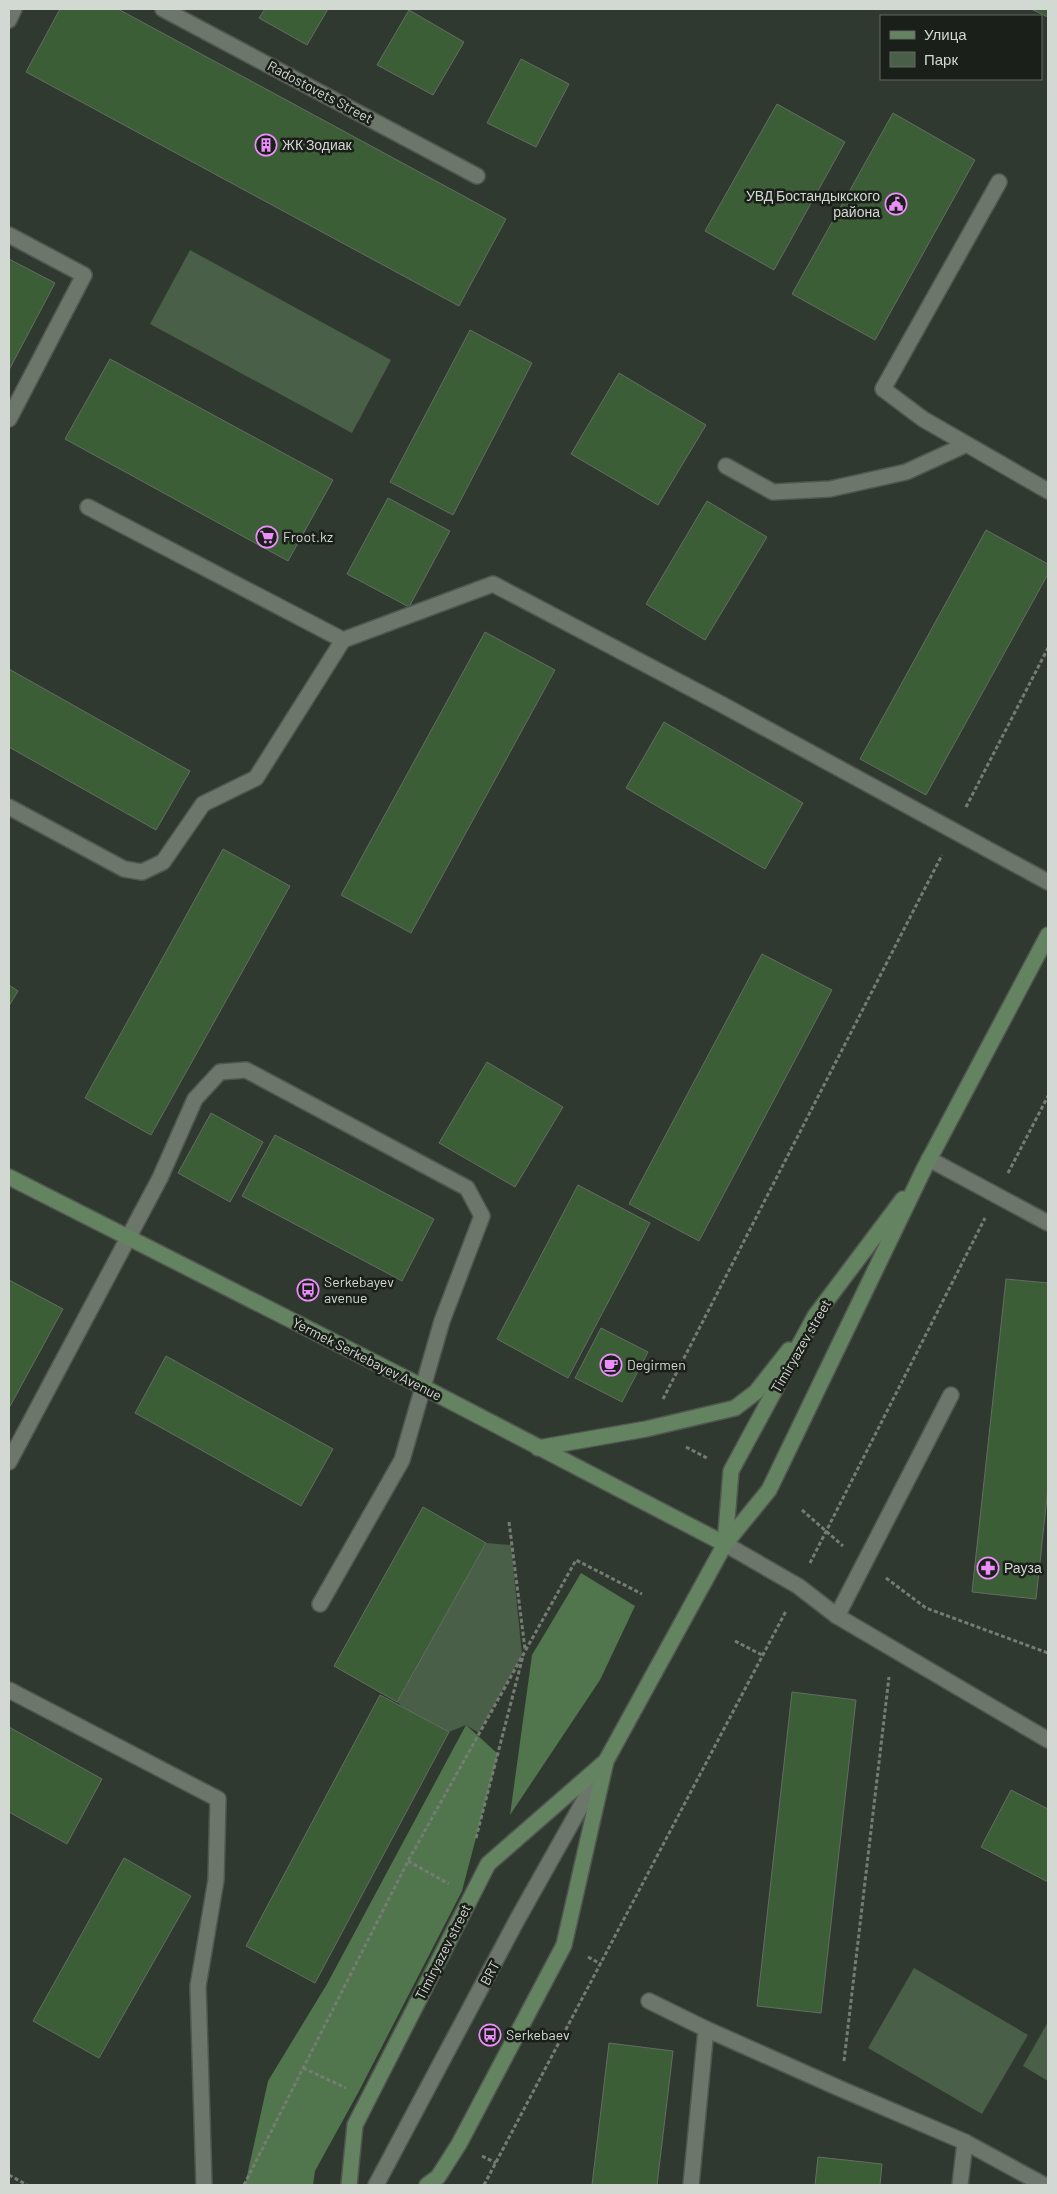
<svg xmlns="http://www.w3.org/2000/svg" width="1057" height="2194" font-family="Barlow,sans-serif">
	<rect width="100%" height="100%" fill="#30392f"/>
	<!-- green -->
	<g fill="#4a5f47">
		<polygon points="190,250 391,360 352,433 150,324"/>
		<polygon points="486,1543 511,1545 522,1655 479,1733 466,1725 449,1732 404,1708 397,1702"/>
		<polygon points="914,1968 1028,2035 982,2114 868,2048"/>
		<polygon points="1048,2022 1048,2081 1023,2066"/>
	</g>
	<!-- forest -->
	<g fill="#51754d">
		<polygon points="581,1573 635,1606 600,1680 510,1815 532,1655"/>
		<polygon points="466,1725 498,1754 462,1891 358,2093 315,2171 313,2185 245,2185 268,2081 327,1984"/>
	</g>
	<!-- building -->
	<g fill="#3c5e37" stroke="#636d62">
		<polygon points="60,9 118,9 506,219 459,306 26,72"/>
		<polygon points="265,9 328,9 307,45 259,18"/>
		<polygon points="1031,9 1048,9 1048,17"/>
		<polygon points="409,10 464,42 433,95 377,65"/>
		<polygon points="521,59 569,84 536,147 487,123"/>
		<polygon points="777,104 845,142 774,270 705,231"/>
		<polygon points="893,113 975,160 875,340 792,294"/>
		<polygon points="9,259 55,283 9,370"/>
		<polygon points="470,330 532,363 453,515 390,482"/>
		<polygon points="110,359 333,480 288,561 65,439"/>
		<polygon points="619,373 706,425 658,505 571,454"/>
		<polygon points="388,498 450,531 409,607 347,574"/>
		<polygon points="707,501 767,537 705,640 646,604"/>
		<polygon points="986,530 1048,564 1048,574 926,795 860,759"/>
		<polygon points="485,632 555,670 411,933 341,895"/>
		<polygon points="9,669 190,771 156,830 9,747"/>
		<polygon points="664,722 803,803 765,869 626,788"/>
		<polygon points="223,849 290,886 151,1135 85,1098"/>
		<polygon points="762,954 832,990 699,1241 629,1204"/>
		<polygon points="9,985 18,991 9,1006"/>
		<polygon points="487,1062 563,1107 515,1187 439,1143"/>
		<polygon points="211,1113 263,1142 230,1202 178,1173"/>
		<polygon points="275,1135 434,1219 402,1281 242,1196"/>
		<polygon points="578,1185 650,1223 568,1378 497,1339"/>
		<polygon points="1006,1279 1048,1283 1048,1488 1036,1599 972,1592"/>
		<polygon points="9,1280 63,1309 9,1408"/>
		<polygon points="601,1328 648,1352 622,1402 575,1378"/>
		<polygon points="166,1356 333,1449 301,1506 135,1413"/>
		<polygon points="423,1507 486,1543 397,1702 334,1666"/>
		<polygon points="792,1692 856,1700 821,2013 757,2006"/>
		<polygon points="380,1695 449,1732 315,1983 246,1946"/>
		<polygon points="9,1727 102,1779 67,1844 9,1812"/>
		<polygon points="1011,1790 1048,1809 1048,1882 981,1847"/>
		<polygon points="124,1858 191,1896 99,2058 33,2021"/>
		<polygon points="609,2043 673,2051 657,2185 592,2185"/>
		<polygon points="818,2157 882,2164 880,2185 815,2185"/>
	</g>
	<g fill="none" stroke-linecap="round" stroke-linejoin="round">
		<!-- lane casing -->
		<g stroke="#50574f" stroke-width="18">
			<g id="lane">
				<polyline points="999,182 883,389 923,419 1048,491"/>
				<polyline points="9,235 84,275 9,419"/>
				<polyline points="726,466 773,492 830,489 906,472 965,445"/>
				<polyline points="88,507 343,640"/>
				<polyline points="9,807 124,869 142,872 163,862 203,804 256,778 343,640 493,584 721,704 1048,882"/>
				<polyline points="9,1462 160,1178 195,1099 220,1072 246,1070 467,1188 482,1216 442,1321 402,1460 320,1604"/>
				<polyline points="725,1544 798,1586 837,1616 1048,1740"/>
				<polyline points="837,1616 951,1395"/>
				<polyline points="9,1690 218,1799 216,1880 198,1986 204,2185"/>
				<polyline points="649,2001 706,2029 841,2089 965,2142 1044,2185"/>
				<polyline points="376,2185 517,1920 603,1767"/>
				<polyline points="691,2185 706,2029"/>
				<polyline points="960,2185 965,2142"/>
			</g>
		</g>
		<!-- street casing -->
		<g stroke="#50574f" stroke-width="18">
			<g id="street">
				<polyline points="163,9 477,176"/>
				<polyline points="9,20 14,9"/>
				<polyline points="929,1159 1048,1223"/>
			</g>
		</g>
		<!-- secondary casing -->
		<g stroke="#50574f" stroke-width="18">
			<g id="secondary">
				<polyline points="9,1177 423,1387 725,1544"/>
				<polyline points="538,1448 646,1429 735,1408 756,1392 789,1350"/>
				<polyline points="725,1544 731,1471 815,1316 903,1199"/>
				<polyline points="349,2185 355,2125 488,1864 606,1761"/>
				<polyline points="427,2185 438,2177 459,2144 564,1945 606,1761 725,1544 769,1490 924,1169 1048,935"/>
			</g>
		</g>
		<!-- path -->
		<g stroke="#757c74" stroke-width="3" stroke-dasharray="4 2.5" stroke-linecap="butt">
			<polyline points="966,807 1048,648"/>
			<polyline points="1008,1173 1048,1096"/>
			<polyline points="663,1399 942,855"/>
			<polyline points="686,1447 707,1458"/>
			<polyline points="802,1510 843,1546"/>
			<polyline points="509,1522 525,1649"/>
			<polyline points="810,1563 985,1218"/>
			<polyline points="886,1578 926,1608 1048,1653"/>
			<polyline points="735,1641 764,1656"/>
			<polyline points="476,1838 523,1656"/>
			<polyline points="408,1861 449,1884"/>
			<polyline points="588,1957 601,1964"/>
			<polyline points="844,2061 889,1677"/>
			<polyline points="303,2068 346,2088"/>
			<polyline points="482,2156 496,2163"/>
			<polyline points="9,2175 27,2185"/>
			<polyline points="244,2185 408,1861 576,1560 642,1594"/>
			<polyline points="484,2185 786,1611"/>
		</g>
		<!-- lane -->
		<use href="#lane" stroke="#6c766b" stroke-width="15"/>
		<!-- street -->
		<use href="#street" stroke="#6c766b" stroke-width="15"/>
		<!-- secondary -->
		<use href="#secondary" stroke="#648361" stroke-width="15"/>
	</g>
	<!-- icons -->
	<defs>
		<g id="building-ring" transform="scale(1.125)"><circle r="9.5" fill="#1b1f1a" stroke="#eb8dfb" stroke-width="1.5"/><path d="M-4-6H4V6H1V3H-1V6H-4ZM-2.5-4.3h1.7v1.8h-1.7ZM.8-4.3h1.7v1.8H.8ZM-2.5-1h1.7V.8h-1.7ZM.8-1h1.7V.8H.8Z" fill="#eb8dfb"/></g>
		<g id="civic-ring" transform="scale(1.125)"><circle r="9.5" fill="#1b1f1a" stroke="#eb8dfb" stroke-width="1.5"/><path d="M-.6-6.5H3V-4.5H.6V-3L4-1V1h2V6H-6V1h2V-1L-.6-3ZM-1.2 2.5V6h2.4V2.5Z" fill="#eb8dfb"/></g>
		<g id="supermarket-ring" transform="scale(1.125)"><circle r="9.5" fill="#1b1f1a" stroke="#eb8dfb" stroke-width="1.5"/><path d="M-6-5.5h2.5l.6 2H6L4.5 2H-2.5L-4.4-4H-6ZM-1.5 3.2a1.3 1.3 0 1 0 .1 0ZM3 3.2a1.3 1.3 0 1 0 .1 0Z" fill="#eb8dfb"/></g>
		<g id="bus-ring" transform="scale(1.125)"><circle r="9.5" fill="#1b1f1a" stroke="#eb8dfb" stroke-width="1.5"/><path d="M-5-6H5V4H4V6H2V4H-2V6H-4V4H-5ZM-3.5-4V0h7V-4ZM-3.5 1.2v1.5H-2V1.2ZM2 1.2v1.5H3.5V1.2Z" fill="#eb8dfb"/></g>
		<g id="cafe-ring" transform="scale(1.125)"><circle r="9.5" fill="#1b1f1a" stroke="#eb8dfb" stroke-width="1.5"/><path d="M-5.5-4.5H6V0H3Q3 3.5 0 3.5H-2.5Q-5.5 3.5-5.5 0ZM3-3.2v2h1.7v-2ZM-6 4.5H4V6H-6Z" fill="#eb8dfb"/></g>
		<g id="pharmacy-ring" transform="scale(1.125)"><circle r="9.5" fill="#1b1f1a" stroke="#eb8dfb" stroke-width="1.5"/><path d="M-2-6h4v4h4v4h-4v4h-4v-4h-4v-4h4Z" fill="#eb8dfb"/></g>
	</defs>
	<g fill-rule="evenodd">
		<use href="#building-ring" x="266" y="145"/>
		<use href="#civic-ring" x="896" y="204"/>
		<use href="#supermarket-ring" x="267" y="537"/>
		<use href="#bus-ring" x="308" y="1290"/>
		<use href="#cafe-ring" x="611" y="1365"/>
		<use href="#pharmacy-ring" x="988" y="1568"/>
		<use href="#bus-ring" x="490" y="2035"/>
	</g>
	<g text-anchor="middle" stroke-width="5" stroke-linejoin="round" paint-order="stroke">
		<!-- street labels -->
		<g font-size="14" fill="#d2d8d2" stroke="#1b1f1a">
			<text transform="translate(320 92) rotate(28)" y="5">Radostovets Street</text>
			<text transform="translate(801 1346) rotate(-60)" y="5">Timiryazev street</text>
			<text transform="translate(367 1359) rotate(27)" y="5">Yermek Serkebayev Avenue</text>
			<text transform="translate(443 1952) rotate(-63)" y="5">Timiryazev street</text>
			<text transform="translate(490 1973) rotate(-62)" y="5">BRT</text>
		</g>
		<!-- poi labels -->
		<g font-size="14" fill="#d2d8d2" stroke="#1b1f1a" text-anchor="start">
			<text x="282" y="150">ЖК Зодиак</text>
			<text x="880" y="201" text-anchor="end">УВД Бостандыкского<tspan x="880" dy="16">района</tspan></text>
			<text x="283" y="542">Froot.kz</text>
			<text x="324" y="1287">Serkebayev<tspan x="324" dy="16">avenue</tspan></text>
			<text x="627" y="1370">Degirmen</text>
			<text x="1004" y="1573">Рауза</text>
			<text x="506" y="2040">Serkebaev</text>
		</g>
	</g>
	<!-- border -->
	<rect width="1057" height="2194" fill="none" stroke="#d2d8d2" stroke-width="20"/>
	<!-- legend -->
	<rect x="880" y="15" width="162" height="65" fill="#1b1f1a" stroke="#646964"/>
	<rect x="890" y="31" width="25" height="8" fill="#648361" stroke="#646964"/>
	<text x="924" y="40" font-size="15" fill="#d2d8d2">Улица</text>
	<rect x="890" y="52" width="25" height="15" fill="#4a5f47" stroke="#646964"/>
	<text x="924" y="65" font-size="15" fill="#d2d8d2">Парк</text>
</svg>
